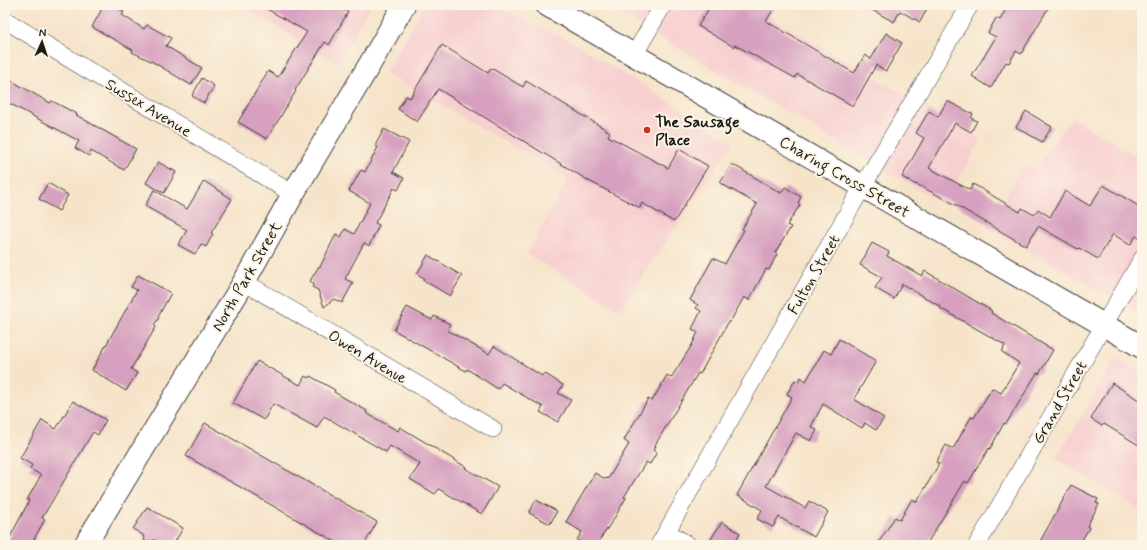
<svg xmlns="http://www.w3.org/2000/svg" width="1147" height="550" font-family="Mynerve,sans-serif">
	<rect width="100%" height="100%" fill="#fcf5e5"/>
	<filter id="ink" filterUnits="userSpaceOnUse"><feTurbulence type="fractalNoise" baseFrequency=".025" numOctaves="2"/><feDisplacementMap in="SourceGraphic" scale="8" xChannelSelector="R" yChannelSelector="G"/><feConvolveMatrix kernelMatrix="1 2 1 2 8 2 1 2 1" color-interpolation-filters="sRGB"/></filter>
	<filter id="wash" filterUnits="userSpaceOnUse"><feTurbulence type="fractalNoise" baseFrequency=".012" numOctaves="4" result="noise"/><feDisplacementMap in="SourceGraphic" scale="16" xChannelSelector="R" yChannelSelector="G"/><feGaussianBlur stdDeviation="0.9" result="paint"/><feColorMatrix in="noise" values="0 0 0 0 0 0 0 0 0 0 0 0 0 0 0 0 0 1.4 0 .05"/><feComposite in="paint" operator="in"/></filter>
	<g filter="url(#wash)">
		<rect width="100%" height="100%" fill="#f6e4ca"/>
		<!-- built -->
		<g fill="#f7cfd0">
			<polygon points="241,5 371,5 338,64"/>
			<polygon points="425,5 492,5 575,43 733,142 620,310 527,254 568,178 385,73"/>
			<polygon points="605,5 749,5 981,139 945,205"/>
			<polygon points="1072,118 1142,159 1142,315 988,228 1023,164 1035,169"/>
			<polygon points="1116,358 1142,373 1142,510 1056,459"/>
		</g>
		<g id="blocks">
			<!-- building -->
			<g fill="#d7a0c0">
				<polygon points="104,5 112,5 124,12 122,15 144,29 147,25 171,38 166,46 202,68 191,85 153,62 132,52 133,50 92,27"/>
				<polygon points="260,5 335,5 348,12 329,45 325,42 295,90 296,91 267,139 238,122 268,71 278,77 307,32"/>
				<polygon points="711,5 776,5 766,21 854,73 865,55 871,59 886,33 902,43 886,71 876,65 853,106 797,74 795,78 735,45 734,47 698,26"/>
				<polygon points="863,5 929,5 920,22 900,11 894,22"/>
				<polygon points="1008,5 1050,5 1021,54 1016,51 1009,63 1006,62 991,88 972,76 996,37 988,33 996,18 1000,20"/>
				<polygon points="442,45 488,73 491,68 523,87 526,81 610,132 608,136 668,168 679,149 708,166 674,222 642,203 640,208 589,181 438,89 417,122 398,109 406,96 410,98"/>
				<polygon points="202,78 214,86 204,103 192,96"/>
				<polygon points="12,81 50,103 52,101 77,114 76,115 136,149 124,170 91,151 89,156 75,148 79,141 5,101 5,94"/>
				<polygon points="947,101 973,114 971,118 977,121 971,132 955,123 929,168 970,190 973,184 1020,212 1022,208 1034,215 1038,209 1050,217 1065,191 1090,206 1103,185 1142,208 1142,240 1136,236 1130,245 1113,234 1098,259 1079,248 1078,249 1038,226 1026,246 949,201 916,184 916,185 902,177 924,138 916,133 929,111 938,117"/>
				<polygon points="1026,111 1052,127 1042,142 1016,127"/>
				<polygon points="384,129 409,142 393,172 404,178 398,190 394,188 375,223 379,225 369,246 364,243 345,279 353,283 342,303 334,299 324,307 318,290 312,287 314,284 310,281 319,266 320,267 336,234 341,237 345,229 354,234 370,203 349,191 361,170 365,172 378,147 375,146"/>
				<polygon points="158,162 176,172 164,193 146,183"/>
				<polygon points="732,164 781,193 785,187 801,197 798,203 800,205 787,225 791,227 775,253 777,254 769,270 766,269 749,300 744,297 730,322 729,321 700,374 698,373 655,445 656,446 653,450 657,452 650,464 646,462 624,497 626,498 615,517 596,545 585,545 577,540 582,532 566,522 595,473 605,479 607,478 608,479 629,444 624,440 648,399 652,401 667,375 671,378 692,345 698,332 692,329 701,311 696,308 698,305 690,300 713,258 725,264 744,230 742,229 757,204 720,183"/>
				<polygon points="204,181 232,199 211,233 213,234 206,247 201,244 195,254 178,245 187,230 145,206 154,190 187,209"/>
				<polygon points="48,183 68,195 59,211 39,199"/>
				<polygon points="872,243 889,252 887,256 922,276 925,271 992,311 991,313 1053,350 1039,374 1037,373 1006,424 1004,423 990,449 989,448 968,483 965,481 926,545 877,545 895,517 900,520 912,499 917,502 939,464 936,462 946,445 953,449 971,417 974,418 992,388 1001,393 1019,363 1002,352 1005,345 940,308 941,307 902,284 894,299 875,288 882,277 860,265"/>
				<polygon points="428,255 462,276 450,296 423,280 424,278 417,274"/>
				<polygon points="138,275 171,293 158,317 159,318 154,325 156,327 131,369 137,373 126,391 92,370 132,299 137,290 131,287"/>
				<polygon points="407,307 432,320 434,316 450,324 447,330 489,354 494,346 542,376 544,373 563,385 558,393 571,400 558,422 540,412 543,407 502,383 498,389 467,369 466,371 394,330"/>
				<polygon points="839,339 876,361 854,399 884,418 876,430 865,423 862,428 823,404 811,427 817,430 811,441 796,433 766,486 805,508 809,501 828,512 814,537 779,517 773,527 757,519 762,510 737,495 792,397 787,394 795,380 798,382 801,377 806,381 824,350 831,354"/>
				<polygon points="257,361 300,385 305,376 309,378 310,376 335,390 334,392 367,411 366,413 398,431 400,427 466,467 465,468 498,487 482,514 439,489 435,494 410,479 420,464 390,446 386,452 324,416 317,428 273,404 264,420 233,403"/>
				<polygon points="1112,383 1142,402 1142,447 1104,424 1102,426 1091,419"/>
				<polygon points="73,401 106,420 98,435 93,432 42,518 45,519 31,545 6,545 29,501 27,500 41,475 30,469 32,465 20,458 42,420 56,429"/>
				<polygon points="205,423 377,522 364,545 341,545 186,456"/>
				<polygon points="1071,485 1098,499 1096,503 1099,504 1087,526 1089,528 1079,545 1038,545 1062,502"/>
				<polygon points="536,500 557,511 550,524 529,513"/>
				<polygon points="147,507 183,528 173,545 164,545 155,540 145,542 143,535 133,529"/>
				<polygon points="722,522 740,533 733,545 707,545"/>
			</g>
		</g>
	</g>
	<g filter="url(#ink)">
		<use href="#blocks" fill-opacity="0" stroke="#3d3a36" stroke-width="1"/>
		<g fill="none" stroke-linecap="round" stroke-linejoin="round">
			<!-- minor casing -->
			<g stroke="#3d3a36" stroke-width="18">
				<g id="minor">
					<polyline points="5,20 293,194"/>
					<polyline points="634,55 663,5"/>
					<polyline points="244,282 493,429"/>
					<polyline points="667,532 688,545"/>
					<polyline points="659,545 863,186 970,5"/>
					<polyline points="977,545 1142,259"/>
				</g>
			</g>
			<!-- tertiary casing -->
			<g stroke="#3d3a36" stroke-width="24">
				<polyline id="tertiary" points="85,545 244,282 293,194 374,57 404,5"/>
			</g>
			<!-- secondary casing -->
			<g stroke="#3d3a36" stroke-width="24">
				<polyline id="secondary" points="547,5 1142,347"/>
			</g>
			<!-- minor -->
			<use href="#minor" stroke="#fff" stroke-width="17"/>
			<!-- tertiary -->
			<use href="#tertiary" stroke="#fff" stroke-width="22"/>
			<!-- secondary -->
			<use href="#secondary" stroke="#fff" stroke-width="22"/>
		</g>
	</g>
	<!-- markers -->
	<circle fill="#c8321e" stroke="#fcf5e5" stroke-width="1.5" cx="647" cy="130" r="4"/>
	<g text-anchor="middle" stroke-width="4" stroke-linejoin="round" paint-order="stroke">
		<!-- street labels -->
		<g font-size="16" fill="#1c1c1c" stroke="#fcf5e5">
			<text transform="translate(149 107) rotate(31)" y="6">Sussex Avenue</text>
			<text transform="translate(845 176) rotate(30)" y="6">Charing Cross Street</text>
			<text transform="translate(813 274) rotate(-60)" y="6">Fulton Street</text>
			<text transform="translate(246 276) rotate(-60)" y="6">North Park Street</text>
			<text transform="translate(368 356) rotate(31)" y="6">Owen Avenue</text>
			<text transform="translate(1059 402) rotate(-60)" y="6">Grand Street</text>
		</g>
		<!-- poi labels -->
		<g font-size="16" font-weight="bold" fill="#1c1c1c" stroke="#fcf5e5" text-anchor="start">
			<text x="655" y="127">The Sausage<tspan x="655" dy="18">Place</tspan></text>
		</g>
	</g>
	<!-- margin -->
	<rect width="1147" height="550" fill="none" stroke="#fcf5e5" stroke-width="20"/>
	<!-- north arrow -->
	<g transform="translate(42 42) rotate(3)" stroke="#fcf5e5" stroke-width="3" paint-order="stroke">
	<path d="M0-3L7 15L0 10L-7 15Z" fill="#1c1c1c"/>
	<text y="-6" font-size="11" font-weight="bold" text-anchor="middle" fill="#1c1c1c">N</text>
	</g>
</svg>
